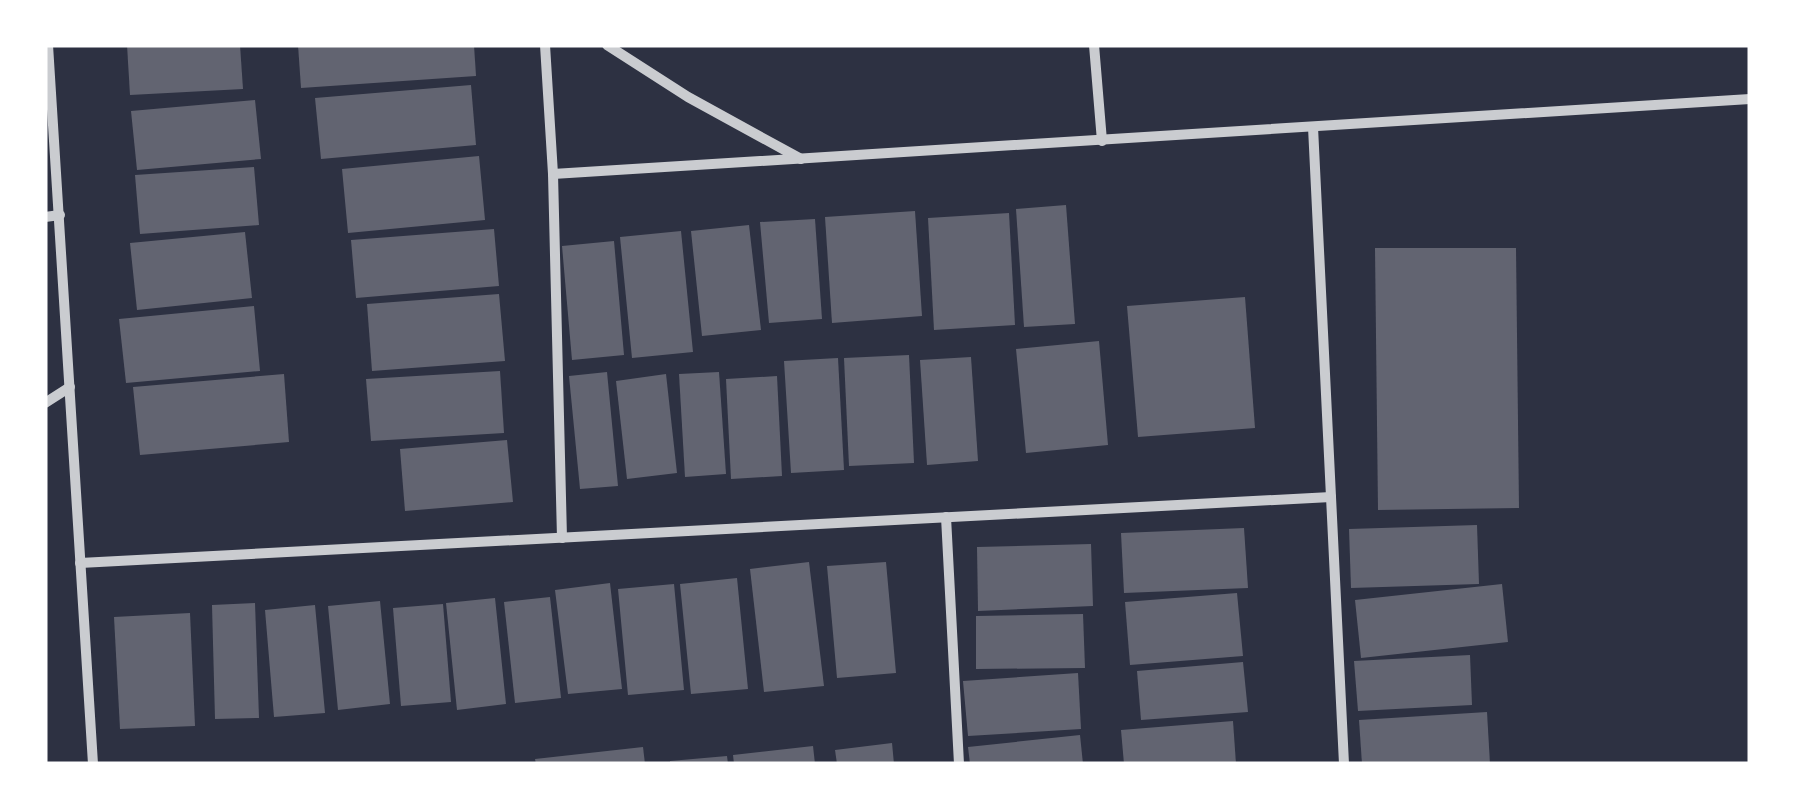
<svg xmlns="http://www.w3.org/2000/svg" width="1795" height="809" font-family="Cabin,sans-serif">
	<rect width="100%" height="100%" fill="#2d3142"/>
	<!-- building -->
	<g fill="#626471">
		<polygon points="127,45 240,45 243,89 130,95"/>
		<polygon points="298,45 474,45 476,76 301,88"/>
		<polygon points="471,85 476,145 321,159 315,98"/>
		<polygon points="255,100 261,159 137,170 131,111"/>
		<polygon points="479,156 485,220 348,233 342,169"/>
		<polygon points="254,167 259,225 140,234 135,175"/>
		<polygon points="1066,205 1075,324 1024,327 1016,209"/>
		<polygon points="915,211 922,316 832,323 825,217"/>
		<polygon points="1009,213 1015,325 934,330 928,218"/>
		<polygon points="815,219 822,319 769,323 760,222"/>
		<polygon points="749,225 761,330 702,336 691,231"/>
		<polygon points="494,229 499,286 356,298 351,240"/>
		<polygon points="681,231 693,352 632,358 620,237"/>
		<polygon points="245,232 252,298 137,310 130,243"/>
		<polygon points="614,241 624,355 572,360 562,246"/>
		<polygon points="1375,248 1516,248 1519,508 1378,510"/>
		<polygon points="499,294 505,361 372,371 367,304"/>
		<polygon points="1245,297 1255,428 1138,437 1127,306"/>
		<polygon points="254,306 260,371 126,383 119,319"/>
		<polygon points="1099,341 1108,445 1026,453 1016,349"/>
		<polygon points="909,355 914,463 849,466 844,358"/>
		<polygon points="971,357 978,461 927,465 920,360"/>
		<polygon points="838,358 844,470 791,473 784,361"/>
		<polygon points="500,371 504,433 371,441 366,379"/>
		<polygon points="607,372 618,486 580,489 569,376"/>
		<polygon points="719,372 726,474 685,477 679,374"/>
		<polygon points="284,374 289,442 140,455 133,387"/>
		<polygon points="666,374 677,473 627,479 616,381"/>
		<polygon points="777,376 782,476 731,479 726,379"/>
		<polygon points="507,440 513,502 405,511 400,449"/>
		<polygon points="1477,525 1479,584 1351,588 1349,529"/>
		<polygon points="1244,528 1248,588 1124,593 1121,533"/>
		<polygon points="1091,544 1093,606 978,611 977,547"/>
		<polygon points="809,562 824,686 764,692 750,569"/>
		<polygon points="886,562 896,673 837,678 827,566"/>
		<polygon points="737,578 748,689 691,694 680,584"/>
		<polygon points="610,583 622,689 568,694 555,590"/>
		<polygon points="674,584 684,690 628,695 618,589"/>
		<polygon points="1502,584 1508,642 1361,658 1355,600"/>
		<polygon points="1237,593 1243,656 1130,665 1125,602"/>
		<polygon points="550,597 561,698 515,703 504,602"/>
		<polygon points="495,598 506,704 457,710 446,603"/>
		<polygon points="380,601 390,704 338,710 328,606"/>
		<polygon points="255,603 259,718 215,719 212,605"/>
		<polygon points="443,604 451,702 401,706 393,608"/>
		<polygon points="315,605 325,713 274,717 265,610"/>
		<polygon points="190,613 195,726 120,729 114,617"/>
		<polygon points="1083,614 1085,668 976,669 976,616"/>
		<polygon points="1470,655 1472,705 1358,711 1354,661"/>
		<polygon points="1243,662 1248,712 1141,720 1137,671"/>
		<polygon points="1078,673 1081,729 968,736 963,681"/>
		<polygon points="1487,712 1490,764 1362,764 1359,720"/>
		<polygon points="1233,721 1236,764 1124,764 1121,730"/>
		<polygon points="1080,735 1083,764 970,764 968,747"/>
		<polygon points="892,743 894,764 837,764 835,750"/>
		<polygon points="813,746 815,764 734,764 733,755"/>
		<polygon points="643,747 645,764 536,764 535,759"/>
		<polygon points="727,756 728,764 670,764 670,761"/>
	</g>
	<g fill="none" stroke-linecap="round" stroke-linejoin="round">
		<!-- minor -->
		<g stroke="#caccd0" stroke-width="10">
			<polyline points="48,45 93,764"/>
			<polyline points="545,45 553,174 562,538"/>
			<polyline points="607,45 688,97 801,159"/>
			<polyline points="1094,45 1102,141"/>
			<polyline points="1313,127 1344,764"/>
			<polyline points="553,174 1750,99"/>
			<polyline points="45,217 60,215"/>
			<polyline points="45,403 70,387"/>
			<polyline points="946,517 959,764"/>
			<polyline points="80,563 1331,497"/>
		</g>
	</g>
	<!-- border -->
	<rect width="1795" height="809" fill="none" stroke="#ffffff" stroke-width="95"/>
</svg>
